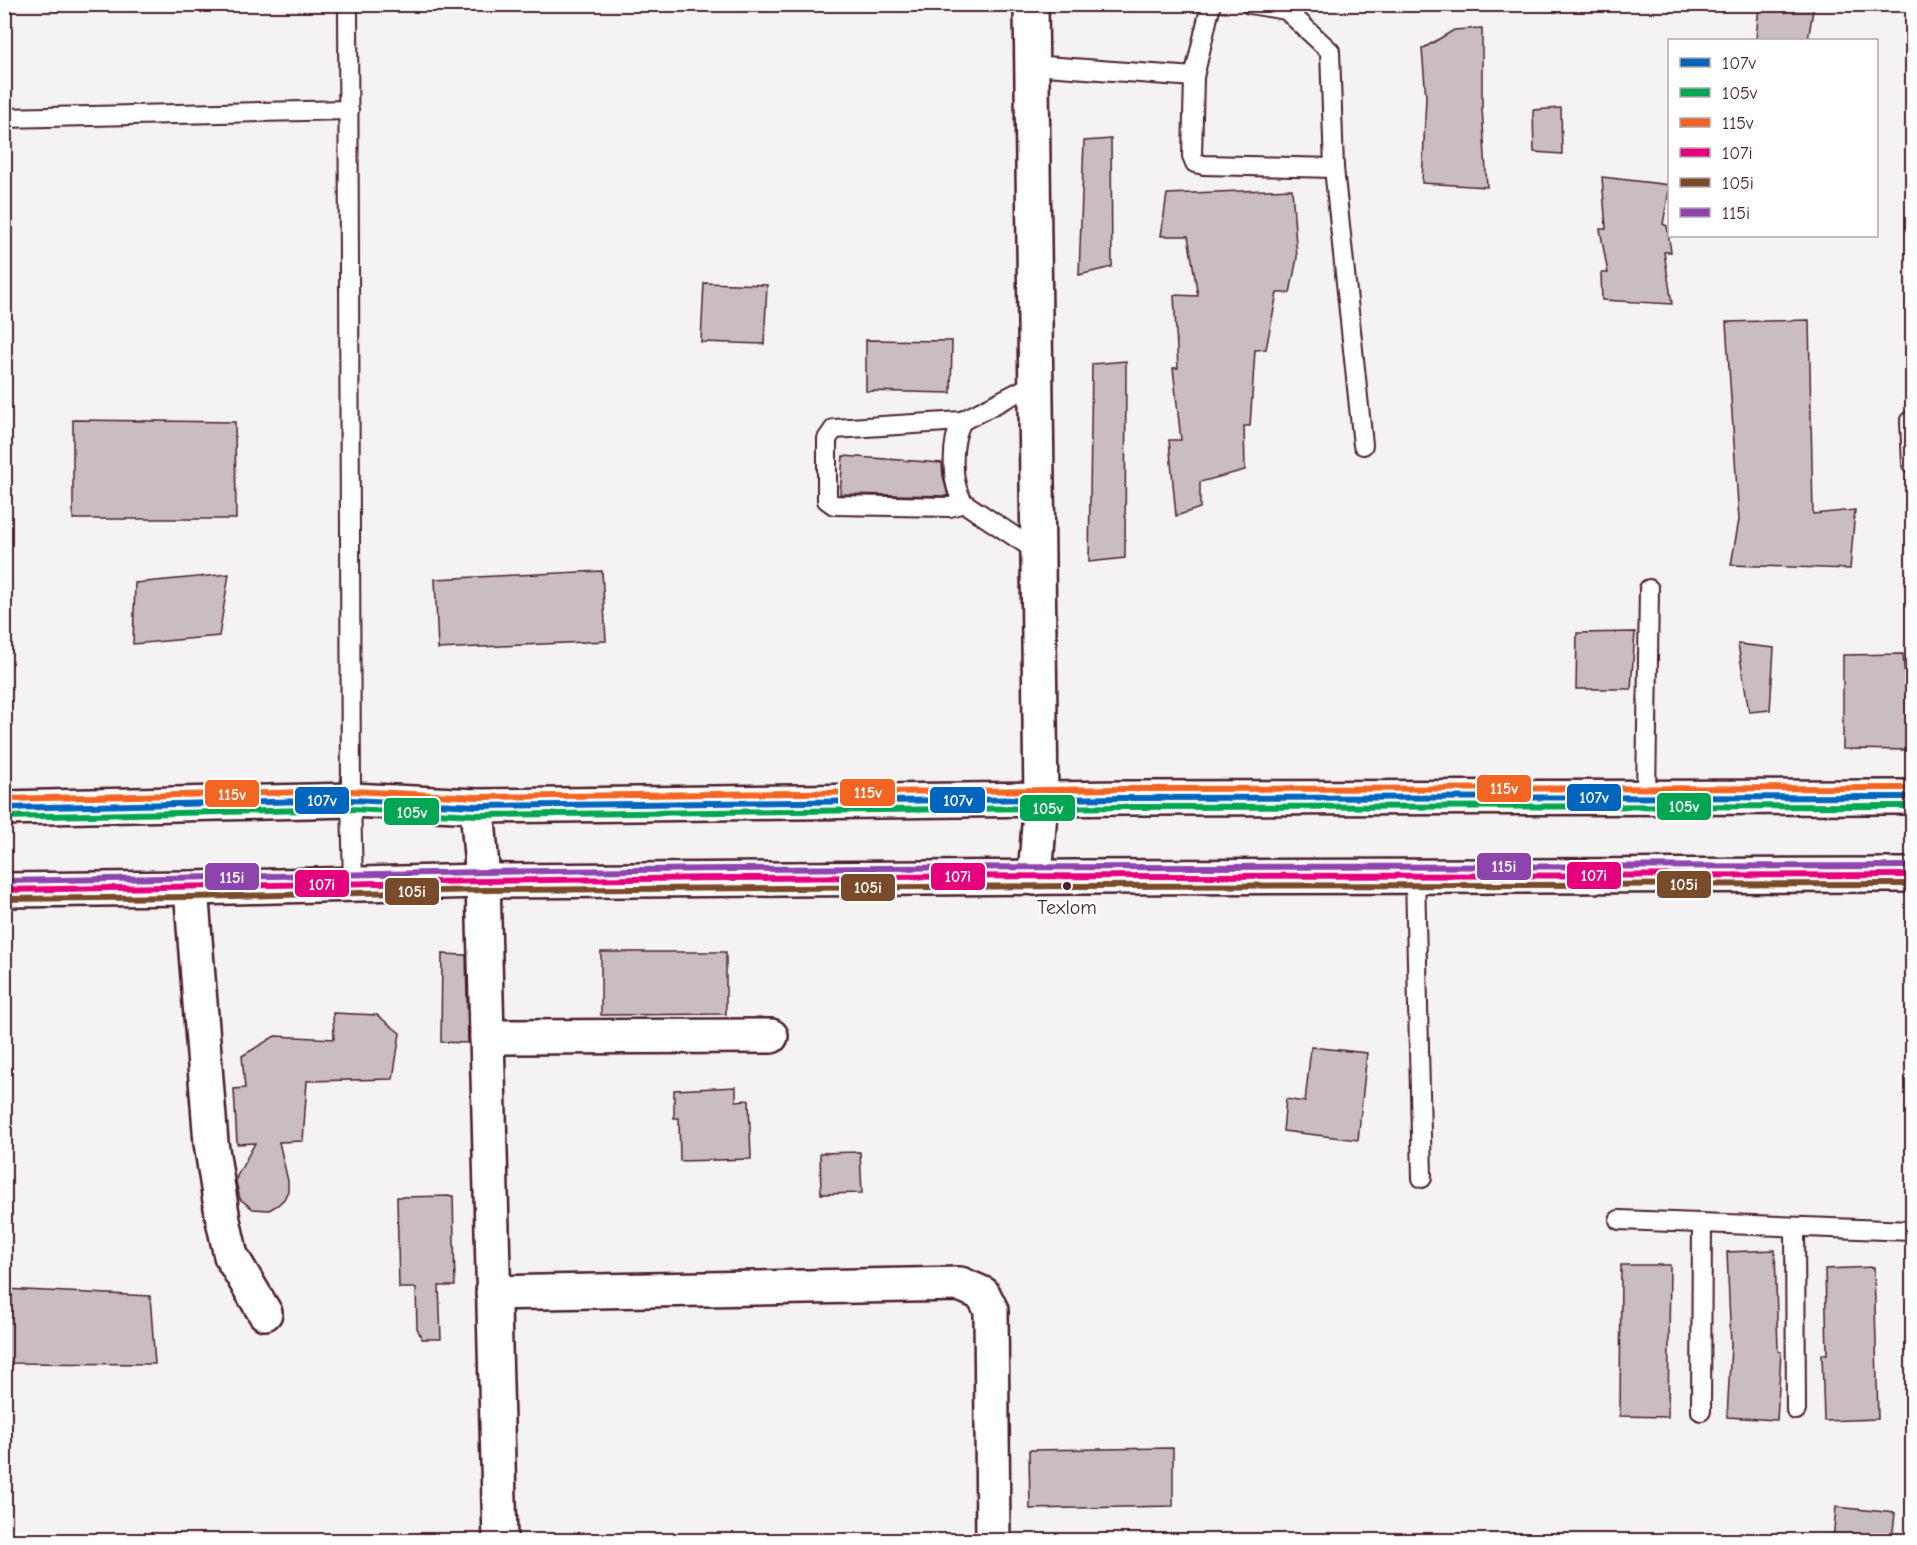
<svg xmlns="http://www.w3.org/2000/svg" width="1917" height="1545" font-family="'Comic Neue',sans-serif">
	<rect width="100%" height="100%" fill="#f4f2f2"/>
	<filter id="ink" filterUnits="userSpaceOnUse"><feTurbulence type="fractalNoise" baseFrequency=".0167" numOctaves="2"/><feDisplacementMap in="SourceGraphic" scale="12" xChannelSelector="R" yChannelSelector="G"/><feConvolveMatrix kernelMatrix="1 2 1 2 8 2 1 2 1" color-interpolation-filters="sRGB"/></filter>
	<g filter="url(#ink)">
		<!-- building -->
		<g fill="#cabdc1" stroke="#4a1f2b" stroke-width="1.5">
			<polygon points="1759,4 1814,4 1808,40 1756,40"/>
			<polygon points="1482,28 1482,108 1487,187 1422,183 1426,97 1422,49 1454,30"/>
			<polygon points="1561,108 1562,154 1534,152 1533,110"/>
			<polygon points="1111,139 1112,267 1079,275 1084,141"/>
			<polygon points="1602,177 1670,185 1663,224 1667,226 1671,252 1664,252 1672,304 1602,300 1601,273 1608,273 1600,229 1606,229"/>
			<polygon points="1292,189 1297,258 1290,293 1277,293 1266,349 1255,350 1250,426 1244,426 1245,470 1200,482 1200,508 1176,516 1169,440 1181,440 1173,368 1178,368 1174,295 1198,296 1188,236 1161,236 1167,194"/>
			<polygon points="704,283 767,285 764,344 701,342"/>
			<polygon points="1809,320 1813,514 1855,510 1850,569 1731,565 1739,520 1726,322"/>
			<polygon points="866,340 952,341 951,393 866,391"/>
			<polygon points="1126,361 1125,558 1089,562 1092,364"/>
			<polygon points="73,420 235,422 236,519 73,519"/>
			<polygon points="843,456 942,463 943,476 948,496 840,494"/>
			<polygon points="602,571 606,641 438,649 435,579"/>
			<polygon points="229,574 219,636 133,644 135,583"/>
			<polygon points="1635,632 1631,689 1576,689 1577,633"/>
			<polygon points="1738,644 1774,648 1770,710 1749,712"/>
			<polygon points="1903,654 1911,750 1843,749 1843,655"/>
			<polygon points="601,952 726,952 726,1014 601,1015"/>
			<polygon points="442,954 466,955 468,1043 441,1042"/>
			<polygon points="333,1013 377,1015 400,1033 393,1079 307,1081 303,1141 279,1142 288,1181 288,1191 284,1199 278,1205 269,1210 253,1209 240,1199 236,1182 237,1176 255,1143 237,1144 234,1089 245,1088 242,1056 275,1036 334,1039"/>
			<polygon points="1311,1047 1367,1053 1358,1140 1283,1131 1286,1099 1305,1102"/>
			<polygon points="736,1087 736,1101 749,1100 751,1159 680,1161 679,1118 674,1118 674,1090"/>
			<polygon points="860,1152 862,1193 821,1194 820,1153"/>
			<polygon points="453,1196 455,1286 439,1286 441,1339 422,1339 417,1328 416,1288 399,1288 397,1197"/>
			<polygon points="1775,1250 1778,1351 1781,1352 1777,1420 1727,1417 1731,1346 1727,1252"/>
			<polygon points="1621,1265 1670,1265 1668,1417 1620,1416"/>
			<polygon points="1874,1267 1878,1419 1824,1421 1822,1354 1827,1354 1825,1269"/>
			<polygon points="4,1289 150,1296 155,1364 4,1363"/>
			<polygon points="1173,1448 1173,1506 1030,1509 1029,1450"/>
			<polygon points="1836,1507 1895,1513 1892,1540 1833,1540"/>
		</g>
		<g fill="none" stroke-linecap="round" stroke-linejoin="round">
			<!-- lane casing -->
			<g stroke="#4a1f2b" stroke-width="22">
				<g id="lane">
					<polyline points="348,4 351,800 353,884"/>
					<polyline points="1250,4 1286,10 1330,51 1334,168 1363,445"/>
					<polyline points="1032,65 1194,77 1211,4"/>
					<polyline points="1194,77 1192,156 1195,163 1204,165 1334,168"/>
					<polyline points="4,118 349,110"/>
					<path d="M1036,383L962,421C951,441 950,484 964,503L1038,552"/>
					<polyline points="962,421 834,429 827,439 827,500 834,505 950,507 964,503"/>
					<polyline points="1910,421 1912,464"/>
					<polyline points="1646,797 1649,589"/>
					<polyline points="1415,876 1422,1178"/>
					<polyline points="1619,1220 1912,1231"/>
					<polyline points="1795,1227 1796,1410"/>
					<polyline points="1701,1411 1702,1223"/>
				</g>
			</g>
			<!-- street casing -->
			<g stroke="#4a1f2b" stroke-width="38">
				<g id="street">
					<polyline points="477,806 483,881 500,1540"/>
					<polyline points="191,888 211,1143 223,1220 231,1256 265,1313"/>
					<polyline points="487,1037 771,1036"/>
					<polyline points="493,1293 960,1284 983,1294 991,1310 993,1540"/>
				</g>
			</g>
			<!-- secondary casing -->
			<g stroke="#4a1f2b" stroke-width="38">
				<polyline id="secondary" points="1031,4 1041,799 1035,878"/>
			</g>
			<!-- highway casing -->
			<g stroke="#4a1f2b" stroke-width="38">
				<g id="highway">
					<polyline points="4,808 351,800 477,806 1123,798 1912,797"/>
					<polyline points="4,890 191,888 483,881 1076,877 1912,875"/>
				</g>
			</g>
			<!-- lane -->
			<use href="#lane" stroke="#fff" stroke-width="18"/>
			<!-- street -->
			<use href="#street" stroke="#fff" stroke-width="33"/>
			<!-- secondary -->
			<use href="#secondary" stroke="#fff" stroke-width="33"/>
			<!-- highway -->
			<use href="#highway" stroke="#fff" stroke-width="33"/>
			<!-- bus-1 casing -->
			<g stroke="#fff" stroke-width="10">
				<polyline id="bus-1" points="4,808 351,800 477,806 1123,798 1912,797"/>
			</g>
			<!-- bus-2 casing -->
			<g stroke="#fff" stroke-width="10">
				<polyline id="bus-2" points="4,817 351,809 477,815 1123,807 1912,806"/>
			</g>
			<!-- bus-3 casing -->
			<g stroke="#fff" stroke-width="10">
				<polyline id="bus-3" points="4,799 351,791 477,797 1123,789 1912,788"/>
			</g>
			<!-- bus-4 casing -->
			<g stroke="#fff" stroke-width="10">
				<path id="bus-4" d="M4,890C164,888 324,883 484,881C960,874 1436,876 1912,875"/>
			</g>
			<!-- bus-5 casing -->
			<g stroke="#fff" stroke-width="10">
				<polyline id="bus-5" points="4,899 191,897 483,890 1076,886 1912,884"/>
			</g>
			<!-- bus-6 casing -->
			<g stroke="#fff" stroke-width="10">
				<path id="bus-6" d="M4,881C164,879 324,874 484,872C960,865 1436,867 1912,866"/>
			</g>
			<!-- bus-1 -->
			<use href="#bus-1" stroke="#0065bd" stroke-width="6"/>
			<!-- bus-2 -->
			<use href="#bus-2" stroke="#00a651" stroke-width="6"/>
			<!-- bus-3 -->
			<use href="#bus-3" stroke="#f26522" stroke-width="6"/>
			<!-- bus-4 -->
			<use href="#bus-4" stroke="#e5007d" stroke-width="6"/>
			<!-- bus-5 -->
			<use href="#bus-5" stroke="#7a4b2a" stroke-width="6"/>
			<!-- bus-6 -->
			<use href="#bus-6" stroke="#8e44ad" stroke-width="6"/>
		</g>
	</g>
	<!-- markers -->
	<circle fill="#4a1f2b" stroke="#fff" stroke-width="2" cx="1067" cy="886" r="5"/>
	<g text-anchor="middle" stroke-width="4.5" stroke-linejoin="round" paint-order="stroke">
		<!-- bus labels -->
		<g font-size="20" fill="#4a1f2b" stroke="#fff">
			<text x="1067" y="914">Texlom</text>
		</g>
	</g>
	<g stroke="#fff" stroke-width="2">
		<rect x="1476" y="774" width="56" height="29" rx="6" fill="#f26522"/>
		<rect x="839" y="778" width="57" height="29" rx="6" fill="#f26522"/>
		<rect x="204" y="779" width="56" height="29" rx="6" fill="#f26522"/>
		<rect x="1566" y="783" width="56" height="29" rx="6" fill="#0065bd"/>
		<rect x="929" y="786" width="57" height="28" rx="6" fill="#0065bd"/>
		<rect x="294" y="786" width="56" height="29" rx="6" fill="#0065bd"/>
		<rect x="1656" y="792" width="56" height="29" rx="6" fill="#00a651"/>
		<rect x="1019" y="794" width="57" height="28" rx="6" fill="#00a651"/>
		<rect x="383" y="797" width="57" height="29" rx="6" fill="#00a651"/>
		<rect x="1476" y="852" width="56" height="29" rx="6" fill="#8e44ad"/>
		<rect x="1566" y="861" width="56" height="29" rx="6" fill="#e5007d"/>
		<rect x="930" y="862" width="56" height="29" rx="6" fill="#e5007d"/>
		<rect x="204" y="862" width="56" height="29" rx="6" fill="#8e44ad"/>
		<rect x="294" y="869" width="56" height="29" rx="6" fill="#e5007d"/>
		<rect x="1656" y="870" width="56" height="29" rx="6" fill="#7a4b2a"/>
		<rect x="840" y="873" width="56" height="29" rx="6" fill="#7a4b2a"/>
		<rect x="384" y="877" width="56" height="29" rx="6" fill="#7a4b2a"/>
	</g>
	<g font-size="16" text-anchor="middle" font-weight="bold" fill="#fff">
		<text x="1504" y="794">115v</text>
		<text x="868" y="798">115v</text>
		<text x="232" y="800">115v</text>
		<text x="1594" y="803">107v</text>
		<text x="958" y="806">107v</text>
		<text x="322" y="806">107v</text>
		<text x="1684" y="812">105v</text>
		<text x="1048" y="814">105v</text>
		<text x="412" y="818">105v</text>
		<text x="1504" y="872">115i</text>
		<text x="1594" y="881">107i</text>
		<text x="958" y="882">107i</text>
		<text x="232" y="883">115i</text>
		<text x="322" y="890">107i</text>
		<text x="1684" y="890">105i</text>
		<text x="868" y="893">105i</text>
		<text x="412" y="897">105i</text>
	</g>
	<!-- margin -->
	<rect width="1917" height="1545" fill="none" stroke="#fff" stroke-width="24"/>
	<rect x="12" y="12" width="1893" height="1521" fill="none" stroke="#4a1f2b" stroke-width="2" filter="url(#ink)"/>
	<!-- legend -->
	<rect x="1668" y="39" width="210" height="198" fill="#ffffff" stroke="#b7a5aa" stroke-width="1.5"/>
	<rect x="1680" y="58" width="30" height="9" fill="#0065bd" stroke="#b7a5aa" stroke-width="1.5"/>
	<text x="1722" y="69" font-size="18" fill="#4a1f2b">107v</text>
	<rect x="1680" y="88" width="30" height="9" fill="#00a651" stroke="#b7a5aa" stroke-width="1.5"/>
	<text x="1722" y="99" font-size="18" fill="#4a1f2b">105v</text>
	<rect x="1680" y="118" width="30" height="9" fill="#f26522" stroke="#b7a5aa" stroke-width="1.5"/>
	<text x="1722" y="129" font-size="18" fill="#4a1f2b">115v</text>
	<rect x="1680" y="148" width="30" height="9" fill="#e5007d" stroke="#b7a5aa" stroke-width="1.5"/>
	<text x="1722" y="159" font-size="18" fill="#4a1f2b">107i</text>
	<rect x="1680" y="178" width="30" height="9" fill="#7a4b2a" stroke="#b7a5aa" stroke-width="1.5"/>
	<text x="1722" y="189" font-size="18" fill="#4a1f2b">105i</text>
	<rect x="1680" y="208" width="30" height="9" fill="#8e44ad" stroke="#b7a5aa" stroke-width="1.5"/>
	<text x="1722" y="219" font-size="18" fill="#4a1f2b">115i</text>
</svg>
